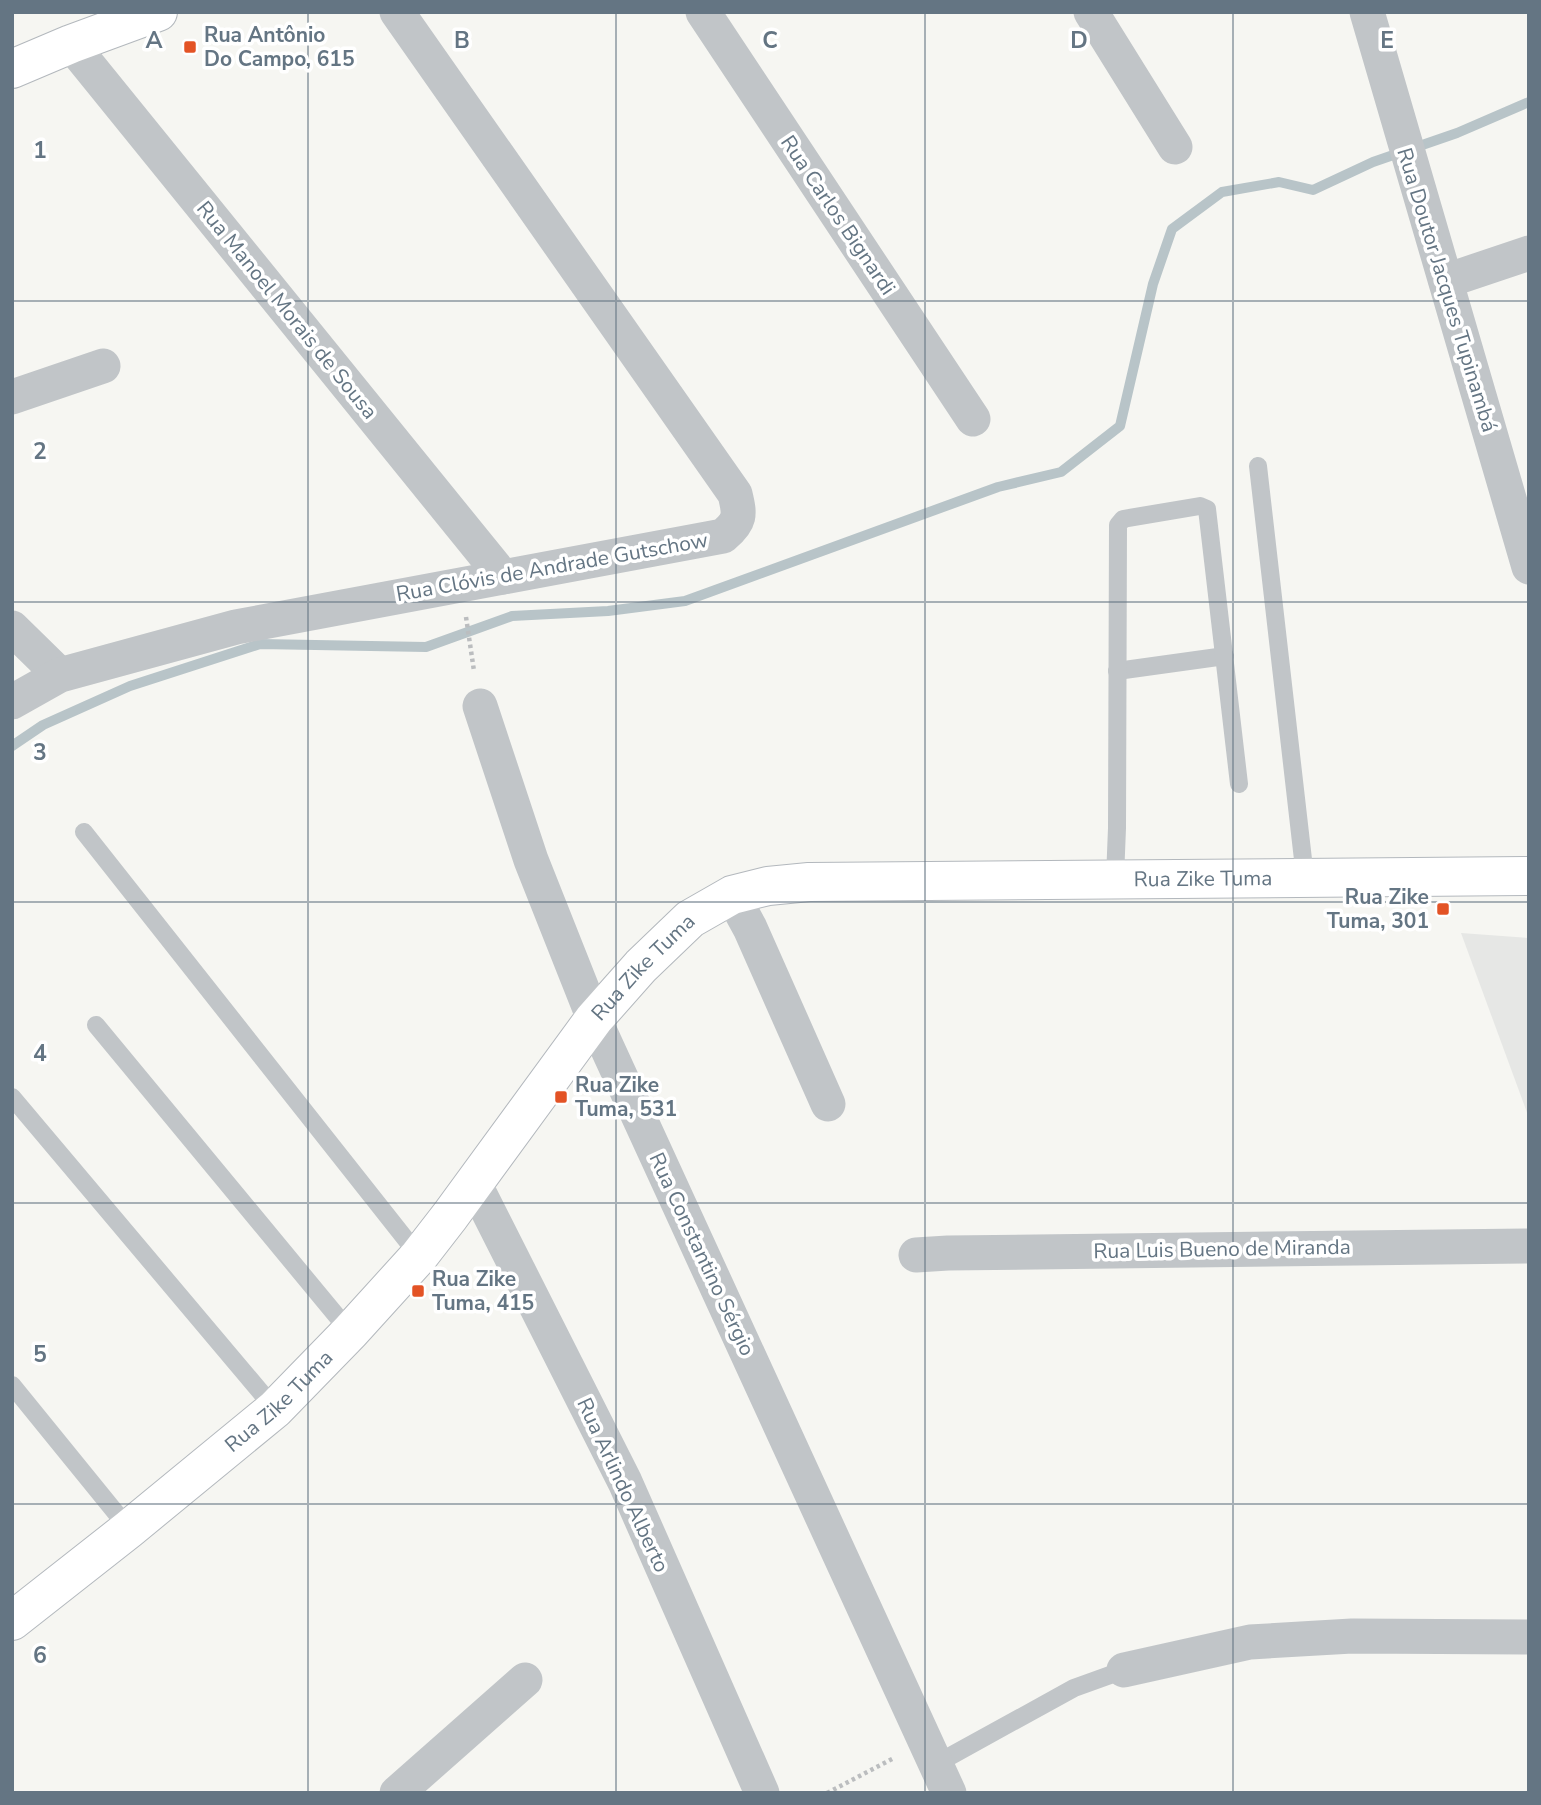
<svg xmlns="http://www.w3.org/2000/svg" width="1541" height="1805" font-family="'Nunito Sans',sans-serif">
	<rect width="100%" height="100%" fill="#f6f6f2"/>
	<!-- built -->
	<polygon fill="#e6e7e5" points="1461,933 1529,938 1529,1118"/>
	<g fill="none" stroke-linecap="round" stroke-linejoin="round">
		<!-- stream -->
		<polyline stroke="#b8c4c8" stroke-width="10" points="12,746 43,725 130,686 260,644 426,647 512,616 608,611 685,601 998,487 1061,472 1120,426 1153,284 1172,229 1222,192 1279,182 1313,190 1373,162 1457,133 1529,102"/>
		<!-- secondary casing -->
		<g stroke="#b3b8bd" stroke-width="40">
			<g id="secondary">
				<polyline points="12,69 71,44 158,12"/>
				<path id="s1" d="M12,1621L129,1529L275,1409L350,1332L419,1256L450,1216L594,1019L641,966L690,919L732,895L768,886L809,882L1529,876"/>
			</g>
		</g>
		<!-- path -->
		<g stroke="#bbbdbf" stroke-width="4.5" stroke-dasharray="3.5 3.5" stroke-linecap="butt">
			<polyline points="466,617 474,671"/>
			<polyline points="827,1793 894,1758"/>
		</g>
		<!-- lane -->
		<g stroke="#c1c5c8" stroke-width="18">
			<polyline points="1258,466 1305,877"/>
			<polyline points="1117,671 1225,656"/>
			<polyline points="84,832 419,1256"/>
			<polyline points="1115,878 1117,828 1118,525 1123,519 1200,506 1207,509 1239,784"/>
			<polyline points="96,1025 350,1332"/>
			<polyline points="12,1097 275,1409"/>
			<polyline points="12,1385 129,1529"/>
			<polyline points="936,1764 1074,1688 1124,1670"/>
		</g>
		<!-- street -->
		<g stroke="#c1c5c8" stroke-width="35">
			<polyline points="703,12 973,419"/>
			<polyline points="1091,12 1175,147"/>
			<polyline points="1367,12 1529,567"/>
			<polyline points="71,44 503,577"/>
			<polyline points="1446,281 1529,253"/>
			<polyline points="12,397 103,366"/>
			<polyline points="12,628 60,675"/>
			<path d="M12,702L60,675L236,627L723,536C741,521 740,515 735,494L397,12"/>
			<polyline points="480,706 531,860 594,1019 949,1793"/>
			<polyline points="732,895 750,928 828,1104"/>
			<polyline points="474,1183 625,1482 762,1793"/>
			<polyline points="916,1255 948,1253 1529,1246"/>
			<polyline points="1124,1670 1250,1642 1352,1636 1529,1637"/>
			<polyline points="397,1793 525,1680"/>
		</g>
		<!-- secondary -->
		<use href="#secondary" stroke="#fff" stroke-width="38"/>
	</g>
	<!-- grid -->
	<path fill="none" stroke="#647583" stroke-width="2" stroke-opacity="0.55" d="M308,12V1793M616,12V1793M925,12V1793M1233,12V1793M12,301H1529M12,602H1529M12,902H1529M12,1203H1529M12,1504H1529"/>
	<!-- markers -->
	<g fill="#e35325" stroke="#fff" stroke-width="2.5">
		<rect x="183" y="40" width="14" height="14" rx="3.5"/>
		<rect x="1436" y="902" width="14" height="14" rx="3.5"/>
		<rect x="554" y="1090" width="14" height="14" rx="3.5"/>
		<rect x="411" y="1284" width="14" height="14" rx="3.5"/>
	</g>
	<g text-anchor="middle" stroke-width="7" stroke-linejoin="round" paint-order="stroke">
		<!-- poi labels -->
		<g font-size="21" font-weight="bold" fill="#647583" stroke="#fff" text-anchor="start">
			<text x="204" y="42">Rua Antônio<tspan x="204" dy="24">Do Campo, 615</tspan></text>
			<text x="1429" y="904" text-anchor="end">Rua Zike<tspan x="1429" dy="24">Tuma, 301</tspan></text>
			<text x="575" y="1092">Rua Zike<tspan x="575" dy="24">Tuma, 531</tspan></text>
			<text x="432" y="1286">Rua Zike<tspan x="432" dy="24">Tuma, 415</tspan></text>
		</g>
		<!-- street labels -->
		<g font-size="21" fill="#647583" stroke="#fff">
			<text transform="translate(838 215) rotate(56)" y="7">Rua Carlos Bignardi</text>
			<text transform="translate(1447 290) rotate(73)" y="7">Rua Doutor Jacques Tupinambá</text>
			<text transform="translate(287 310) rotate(51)" y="7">Rua Manoel Morais de Sousa</text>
			<text transform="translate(552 567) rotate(-10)" y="7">Rua Clóvis de Andrade Gutschow</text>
			<text dy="7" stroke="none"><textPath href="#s1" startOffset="1502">Rua Zike Tuma</textPath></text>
			<text dy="7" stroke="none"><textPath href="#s1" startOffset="914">Rua Zike Tuma</textPath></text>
			<text transform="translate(1222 1249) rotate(-1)" y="7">Rua Luis Bueno de Miranda</text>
			<text transform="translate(702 1254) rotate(65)" y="7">Rua Constantino Sérgio</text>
			<text dy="7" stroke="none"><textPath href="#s1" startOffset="346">Rua Zike Tuma</textPath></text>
			<text transform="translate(623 1485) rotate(65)" y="7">Rua Arlindo Alberto</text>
		</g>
	</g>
	<g font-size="23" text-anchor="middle" font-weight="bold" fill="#647583" stroke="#fff" stroke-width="7" stroke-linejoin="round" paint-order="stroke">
		<text x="154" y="48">A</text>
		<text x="462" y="48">B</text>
		<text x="770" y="48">C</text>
		<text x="1079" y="48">D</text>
		<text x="1387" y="48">E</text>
		<text x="40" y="158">1</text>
		<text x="40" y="459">2</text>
		<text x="40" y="760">3</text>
		<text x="40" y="1061">4</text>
		<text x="40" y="1362">5</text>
		<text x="40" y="1663">6</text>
	</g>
	<!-- border -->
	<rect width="1541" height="1805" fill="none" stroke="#647583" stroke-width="28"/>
</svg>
